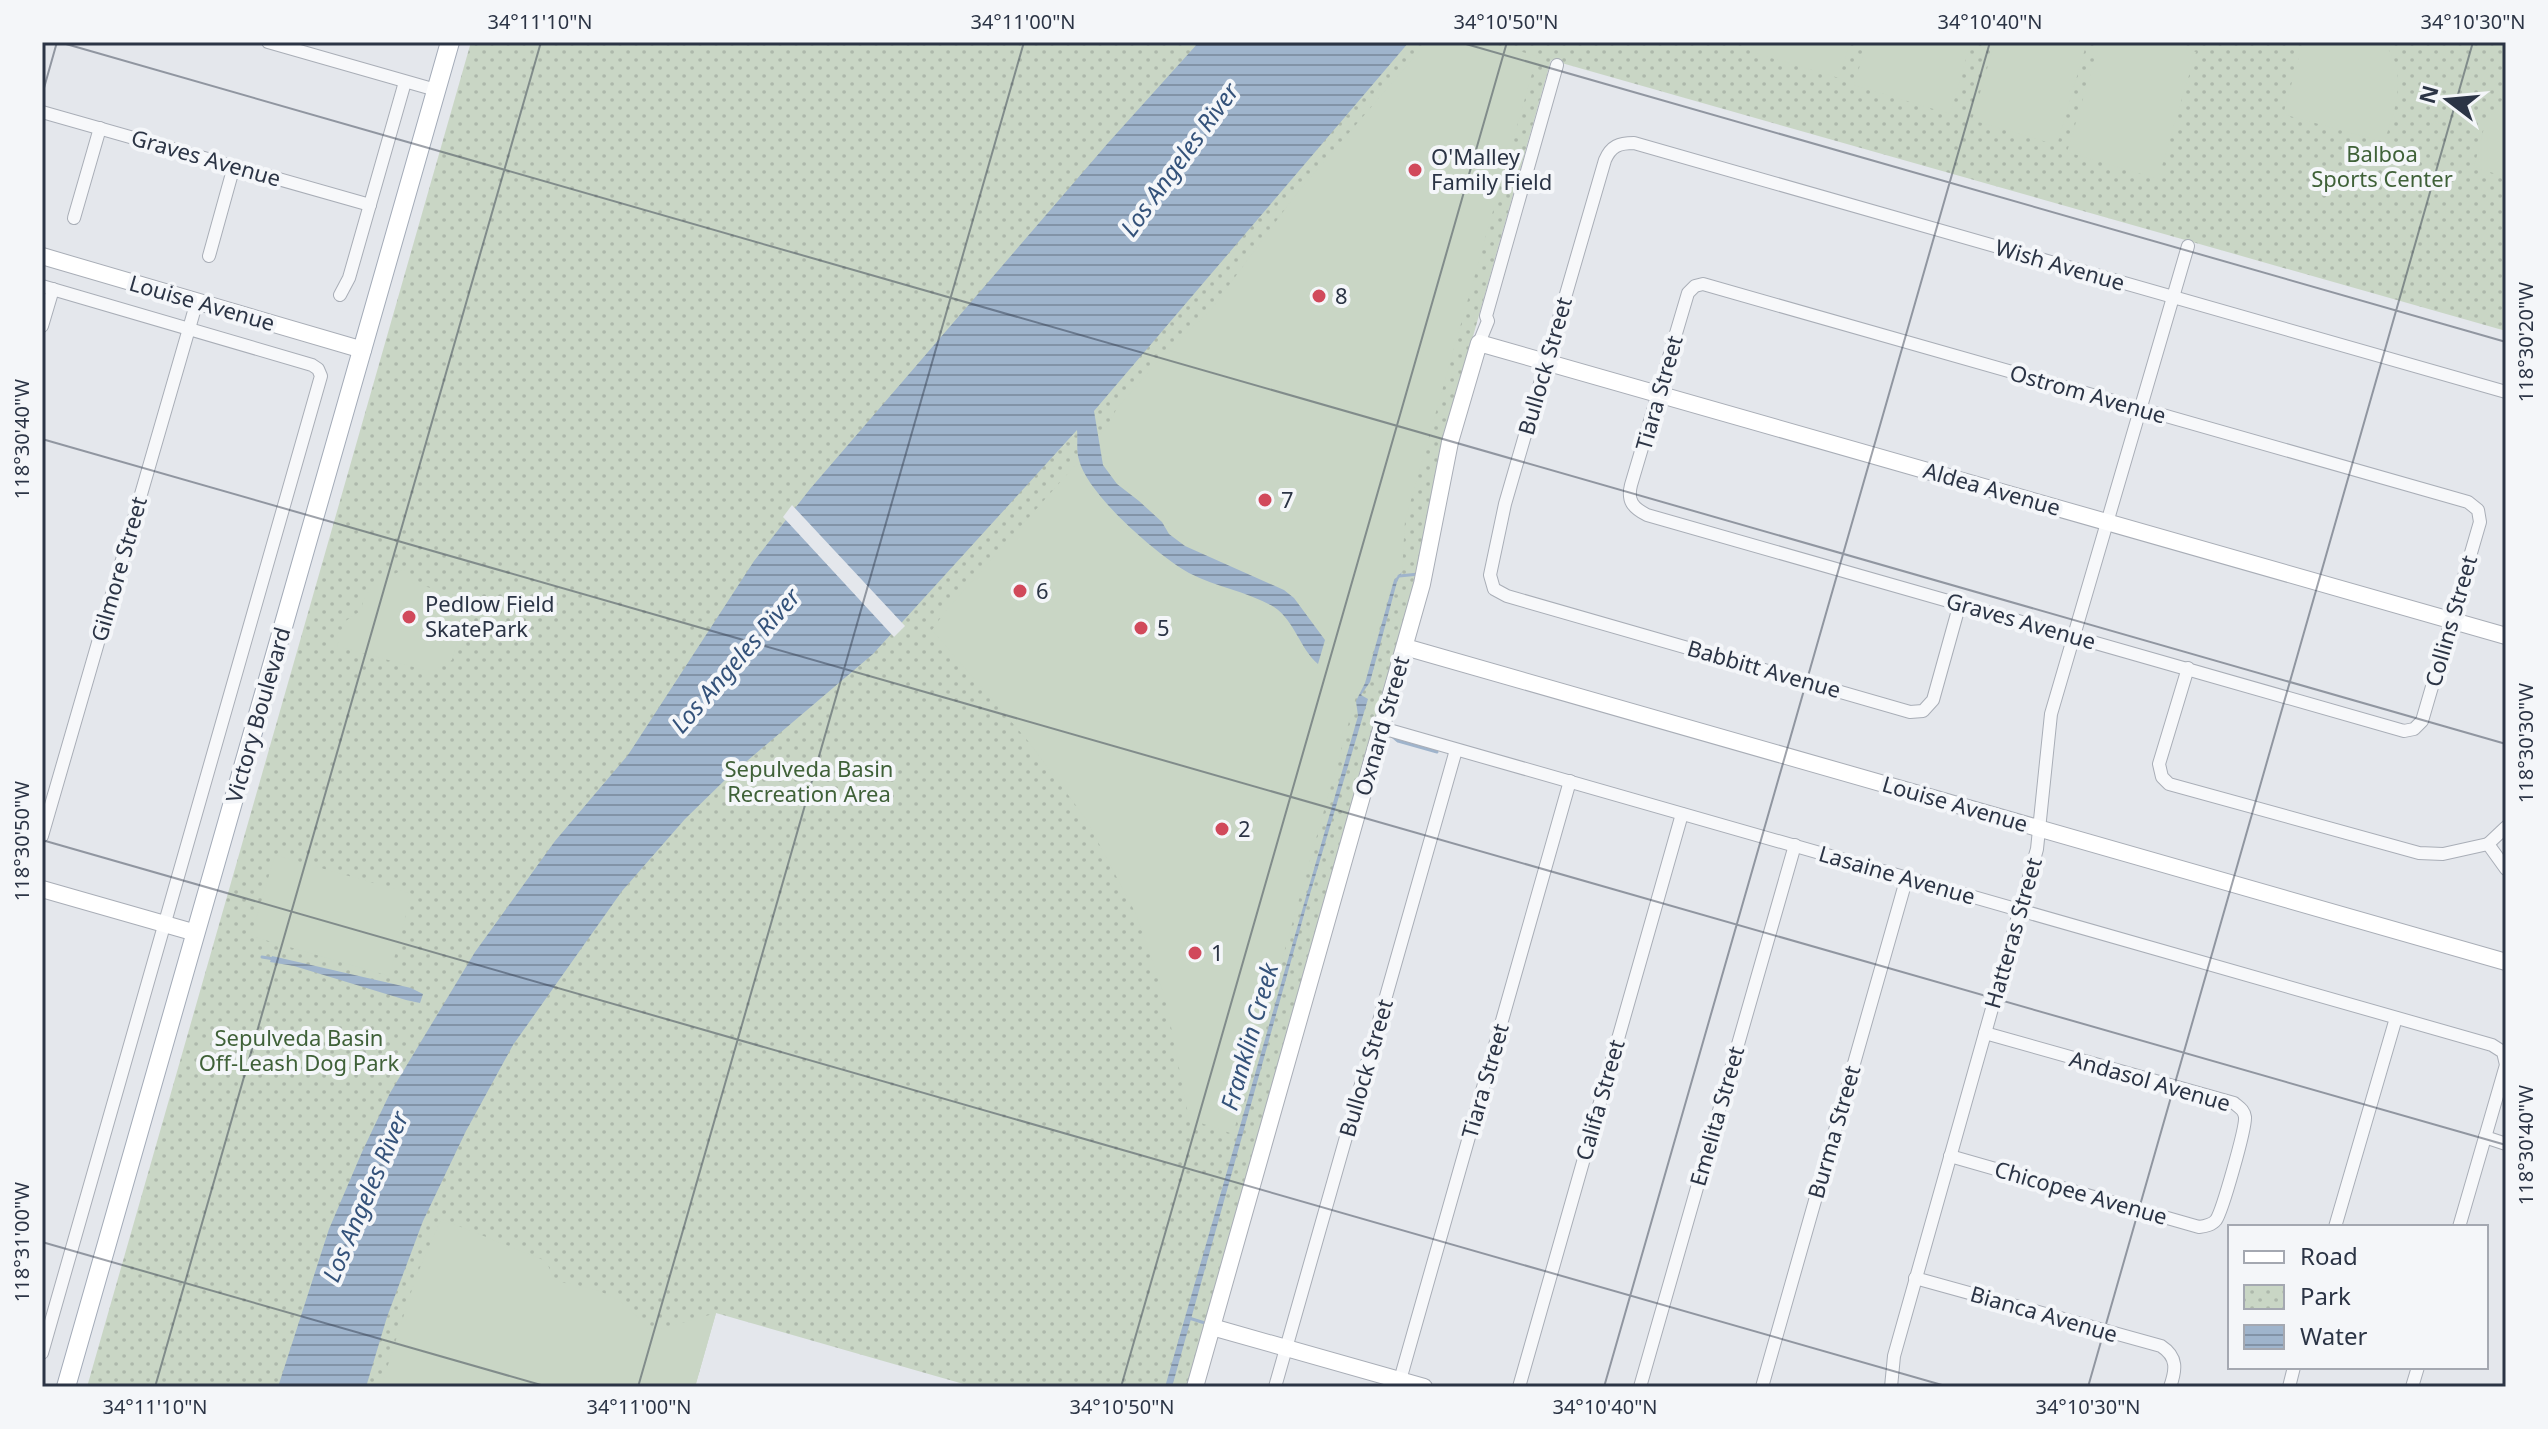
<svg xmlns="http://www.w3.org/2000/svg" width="2548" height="1429" font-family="'Noto Sans',sans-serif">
	<defs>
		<pattern id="park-dots" width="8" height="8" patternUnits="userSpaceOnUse" patternTransform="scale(2)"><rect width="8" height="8" fill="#c9d6c5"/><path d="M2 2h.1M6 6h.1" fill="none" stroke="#adb8ab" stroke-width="1.8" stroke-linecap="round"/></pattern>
		<pattern id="water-rules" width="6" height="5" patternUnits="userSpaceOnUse" patternTransform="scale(2)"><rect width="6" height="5" fill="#9fb4cc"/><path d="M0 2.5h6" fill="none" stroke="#8293a7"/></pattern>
	</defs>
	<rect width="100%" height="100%" fill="#e4e7ec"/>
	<!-- park -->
	<polygon fill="url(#park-dots)" points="471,42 2506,42 2506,331 1551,60 1441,450 1412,589 1187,1387 974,1387 716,1313 695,1387 87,1387"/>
	<!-- garden -->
	<g fill="#c9d6c5">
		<polygon points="1427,42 1486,42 1537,56 1405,521 1402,570 1398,570 1393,580 1364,684 1357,693 1233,1134 1189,1119 1166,1001 1136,914 1086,819 1028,741 932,630 944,613 1078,462 1108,425 1117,408 1170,348 1210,311 1294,197"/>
		<polygon points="1754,42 1850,42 1839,78 1751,52"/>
		<polygon points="1867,42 1971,42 1950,114 1854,85"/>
		<polygon points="1995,42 2087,42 2057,145 1972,120"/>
		<polygon points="2100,42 2165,42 2196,52 2158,179 2067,152"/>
		<path d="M2303,42H2382C2410,69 2395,111 2384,142L2286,115L2284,111Z"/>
		<polygon points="2506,94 2506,177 2474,167 2485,124"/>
		<path d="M404,569L413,583L459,596L468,605L452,660L432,672L337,646L344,622L362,610C362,587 386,579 404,569Z"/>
		<polygon points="275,855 412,894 389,976 251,936"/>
		<path d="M441,1219L546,1261L555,1281C604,1290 618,1293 651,1332L716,1313L695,1387H381L416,1277Z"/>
	</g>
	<!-- water -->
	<g fill="url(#water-rules)">
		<path d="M1199,42H1409L1094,411L1103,465L1117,484L1139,501L1162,522L1169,534L1185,546L1284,590L1294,598L1325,640L1318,664C1300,649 1295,621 1274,607C1249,592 1216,587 1189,573C1158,556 1087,494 1079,460C1076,451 1078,439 1077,430L873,654L727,778L685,819L622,891L513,1045L466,1131L423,1221L387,1317L366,1387H278L329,1229L362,1152L390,1093L475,952L555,841L628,755L754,561L810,489L1108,143Z"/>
		<polygon points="1402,572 1397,582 1370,682 1361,695 1368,699 1307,904 1172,1387 1165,1387 1358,716 1356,701 1365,683 1394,580"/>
		<polygon points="272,956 411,988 423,994 420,1003 406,1000 294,966 270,962"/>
	</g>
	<!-- pier -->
	<polygon fill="#e4e7ec" points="792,505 905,626 894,637 783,517"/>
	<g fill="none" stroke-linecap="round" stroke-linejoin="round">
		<!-- stream -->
		<g stroke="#9fb4cc" stroke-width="3">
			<polyline points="1399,576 1419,574"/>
			<polyline points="1392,736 1398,741 1437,752"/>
			<polyline points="262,957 274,959"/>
			<polyline points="1189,1318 1208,1324"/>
		</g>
		<!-- street casing -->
		<g stroke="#a9aeb7" stroke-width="14">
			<g id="street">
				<polyline points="268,42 436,90"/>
				<polyline points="42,112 370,205"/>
				<polyline points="74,218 100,128"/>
				<polyline points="209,256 234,166"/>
				<path d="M1703,284L2468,502L2478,510L2480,522L2422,721L2414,729L2404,731L1647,515C1633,508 1627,501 1631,485L1688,293L1695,286Z"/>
				<polyline points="42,286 312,365 318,369 321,376 42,1353"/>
				<polyline points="340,295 349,278 405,82"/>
				<polyline points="42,326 53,289"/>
				<polyline points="1479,343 1488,321 1486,316 1557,65"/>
				<path d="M1960,603L1933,700L1923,711L1910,712L1507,596L1494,589L1490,575L1505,504L1605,160C1611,146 1619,143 1634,143L2506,392"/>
				<polyline points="2188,668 2159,764 2162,777 2169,784 2419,853 2443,854 2488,844 2506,869"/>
				<polyline points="1382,728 2492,1045 2503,1052 2506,1065 2459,1227"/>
				<polyline points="42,836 197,301"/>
				<polyline points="2488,844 2506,827"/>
				<polyline points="2485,1137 2506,1144"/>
				<path d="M1950,1156L2199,1227C2206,1226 2212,1225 2216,1220C2222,1212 2246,1128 2245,1117C2244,1110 2240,1108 2234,1103L1985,1033"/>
				<polyline points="2335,1227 2396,1018"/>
				<path d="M1915,1278L2161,1346C2178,1357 2176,1370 2170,1387"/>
				<polyline points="1400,1380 1570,781"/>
				<polyline points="1275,1387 1456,750"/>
				<polyline points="1519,1387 1682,814"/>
				<polyline points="1640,1387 1795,845"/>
				<polyline points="1762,1387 1907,877"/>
				<polyline points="1891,1387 1894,1356 2037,849 2051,714 2188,246"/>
				<polyline points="2289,1387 2294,1367"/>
				<polyline points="2412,1387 2418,1367"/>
			</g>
		</g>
		<!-- secondary casing -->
		<g stroke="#a9aeb7" stroke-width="18">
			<g id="secondary">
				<polyline points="42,256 363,350"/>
				<polyline points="1405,647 2506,962"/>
				<polyline points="42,889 196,933"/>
				<polyline points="1212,1327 1424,1387"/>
				<polyline points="1195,1387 1422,584 1450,442 1479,343 2506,636"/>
			</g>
		</g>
		<!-- primary casing -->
		<g stroke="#a3abb8" stroke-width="20">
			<polyline id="primary" points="66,1387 450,42"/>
		</g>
		<!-- street -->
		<use href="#street" stroke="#f7f8fa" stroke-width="12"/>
		<!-- secondary -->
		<use href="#secondary" stroke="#fff" stroke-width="16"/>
		<!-- primary -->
		<use href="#primary" stroke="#fff" stroke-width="18"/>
	</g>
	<!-- ticks -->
	<path fill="none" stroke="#2b3445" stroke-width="2" stroke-opacity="0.45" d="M59,42L2506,744M1459,42L2506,342M42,95L57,42M42,439L2506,1145M42,840L1949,1387M42,1242L548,1387M155,1387L541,42M638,1387L1024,42M1121,1387L1507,42M1604,1387L1990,42M2088,1387L2473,42"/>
	<!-- markers -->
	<g fill="#d1495b" stroke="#f4f6f9" stroke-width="3">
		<circle cx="1415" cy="170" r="8"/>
		<circle cx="1319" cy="296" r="8"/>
		<circle cx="1265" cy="500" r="8"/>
		<circle cx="1020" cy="591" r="8"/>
		<circle cx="409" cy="617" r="8"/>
		<circle cx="1141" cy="628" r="8"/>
		<circle cx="1222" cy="829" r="8"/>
		<circle cx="1195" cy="953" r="8"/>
	</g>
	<g text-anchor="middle" stroke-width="8" stroke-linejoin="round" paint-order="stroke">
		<!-- park labels -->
		<g font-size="22" fill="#3f6138" stroke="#f4f6f9">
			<text x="2382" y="162">Balboa<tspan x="2382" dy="25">Sports Center</tspan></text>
			<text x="809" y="777">Sepulveda Basin<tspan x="809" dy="25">Recreation Area</tspan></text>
			<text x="299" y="1046">Sepulveda Basin<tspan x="299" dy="25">Off-Leash Dog Park</tspan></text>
		</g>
		<!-- poi labels -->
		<g font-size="22" fill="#2b3445" stroke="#f4f6f9" text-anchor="start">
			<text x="1431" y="165">O'Malley<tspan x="1431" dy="25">Family Field</tspan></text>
			<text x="1335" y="304">8</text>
			<text x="1281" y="508">7</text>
			<text x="1036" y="599">6</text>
			<text x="425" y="612">Pedlow Field<tspan x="425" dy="25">SkatePark</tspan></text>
			<text x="1157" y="636">5</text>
			<text x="1238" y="837">2</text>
			<text x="1211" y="961">1</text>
		</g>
		<!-- street labels -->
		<g font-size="22" fill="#2b3445" stroke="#f4f6f9">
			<text transform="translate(206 158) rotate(16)" y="8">Graves Avenue</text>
			<text transform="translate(2060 265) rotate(16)" y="8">Wish Avenue</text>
			<text transform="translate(202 303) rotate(16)" y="8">Louise Avenue</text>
			<text transform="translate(1545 366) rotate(-74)" y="8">Bullock Street</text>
			<text transform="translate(1659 393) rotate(-74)" y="8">Tiara Street</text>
			<text transform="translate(2088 394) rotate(16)" y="8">Ostrom Avenue</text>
			<text transform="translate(1992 489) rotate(16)" y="8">Aldea Avenue</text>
			<text transform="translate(119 569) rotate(-74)" y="8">Gilmore Street</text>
			<text transform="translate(2021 621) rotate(16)" y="8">Graves Avenue</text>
			<text transform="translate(2451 621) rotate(-74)" y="8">Collins Street</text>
			<text transform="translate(1764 669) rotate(16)" y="8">Babbitt Avenue</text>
			<text transform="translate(258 715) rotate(-74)" y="8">Victory Boulevard</text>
			<text transform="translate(1382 726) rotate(-74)" y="8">Oxnard Street</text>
			<text transform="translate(1955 804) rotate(16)" y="8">Louise Avenue</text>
			<text transform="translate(1897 875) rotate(16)" y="8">Lasaine Avenue</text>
			<text transform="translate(2013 933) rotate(-74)" y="8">Hatteras Street</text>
			<text transform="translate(1366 1068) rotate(-74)" y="8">Bullock Street</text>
			<text transform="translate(1485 1081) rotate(-74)" y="8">Tiara Street</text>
			<text transform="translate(2150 1081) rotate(16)" y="8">Andasol Avenue</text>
			<text transform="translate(1600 1100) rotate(-74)" y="8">Califa Street</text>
			<text transform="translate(1717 1116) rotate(-74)" y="8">Emelita Street</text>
			<text transform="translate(1834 1132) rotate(-74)" y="8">Burma Street</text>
			<text transform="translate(2081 1193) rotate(16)" y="8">Chicopee Avenue</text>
			<text transform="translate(2044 1314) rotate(16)" y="8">Bianca Avenue</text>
		</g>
		<!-- water labels -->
		<g font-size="24" font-style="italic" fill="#34527a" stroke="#f4f6f9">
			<text transform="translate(1180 160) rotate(-54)" y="8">Los Angeles River</text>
			<text transform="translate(736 661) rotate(-49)" y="8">Los Angeles River</text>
			<text transform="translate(1250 1037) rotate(-74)" y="8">Franklin Creek</text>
			<text transform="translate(366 1197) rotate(-67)" y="8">Los Angeles River</text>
		</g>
	</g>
	<!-- border -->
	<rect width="2548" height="1429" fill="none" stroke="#f4f6f9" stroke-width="88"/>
	<!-- legend -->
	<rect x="2228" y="1225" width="260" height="144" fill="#f4f6f9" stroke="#a4a8b1" stroke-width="2"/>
	<rect x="2244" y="1251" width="40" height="12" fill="#ffffff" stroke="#a4a8b1" stroke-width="2"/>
	<text x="2300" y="1265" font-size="24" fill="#2b3445">Road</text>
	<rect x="2244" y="1285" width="40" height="24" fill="url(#park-dots)" stroke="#a4a8b1" stroke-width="2"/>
	<text x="2300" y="1305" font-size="24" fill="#2b3445">Park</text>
	<rect x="2244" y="1325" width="40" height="24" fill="url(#water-rules)" stroke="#a4a8b1" stroke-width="2"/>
	<text x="2300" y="1345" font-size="24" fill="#2b3445">Water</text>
	<!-- north arrow -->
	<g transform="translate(2448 100) rotate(286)" stroke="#f4f6f9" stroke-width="6" paint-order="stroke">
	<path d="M0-6L14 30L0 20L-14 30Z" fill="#2b3445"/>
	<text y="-12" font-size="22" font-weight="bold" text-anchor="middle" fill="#2b3445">N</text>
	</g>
	<rect x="44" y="44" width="2460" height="1341" fill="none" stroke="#2b3445" stroke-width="3"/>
	<g font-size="20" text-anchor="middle" fill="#2b3445">
		<text x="540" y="29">34°11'10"N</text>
		<text x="1023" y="29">34°11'00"N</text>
		<text x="1506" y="29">34°10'50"N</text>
		<text x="1990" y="29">34°10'40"N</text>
		<text x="2473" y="29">34°10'30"N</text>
		<text transform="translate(2526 342) rotate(-90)" y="7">118°30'20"W</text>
		<text transform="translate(22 439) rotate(-90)" y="7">118°30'40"W</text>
		<text transform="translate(2526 743) rotate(-90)" y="7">118°30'30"W</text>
		<text transform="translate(22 841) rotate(-90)" y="7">118°30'50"W</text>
		<text transform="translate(2526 1145) rotate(-90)" y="7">118°30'40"W</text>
		<text transform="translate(22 1242) rotate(-90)" y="7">118°31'00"W</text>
		<text x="155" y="1414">34°11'10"N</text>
		<text x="639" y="1414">34°11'00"N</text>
		<text x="1122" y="1414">34°10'50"N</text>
		<text x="1605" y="1414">34°10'40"N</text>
		<text x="2088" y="1414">34°10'30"N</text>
	</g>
</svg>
